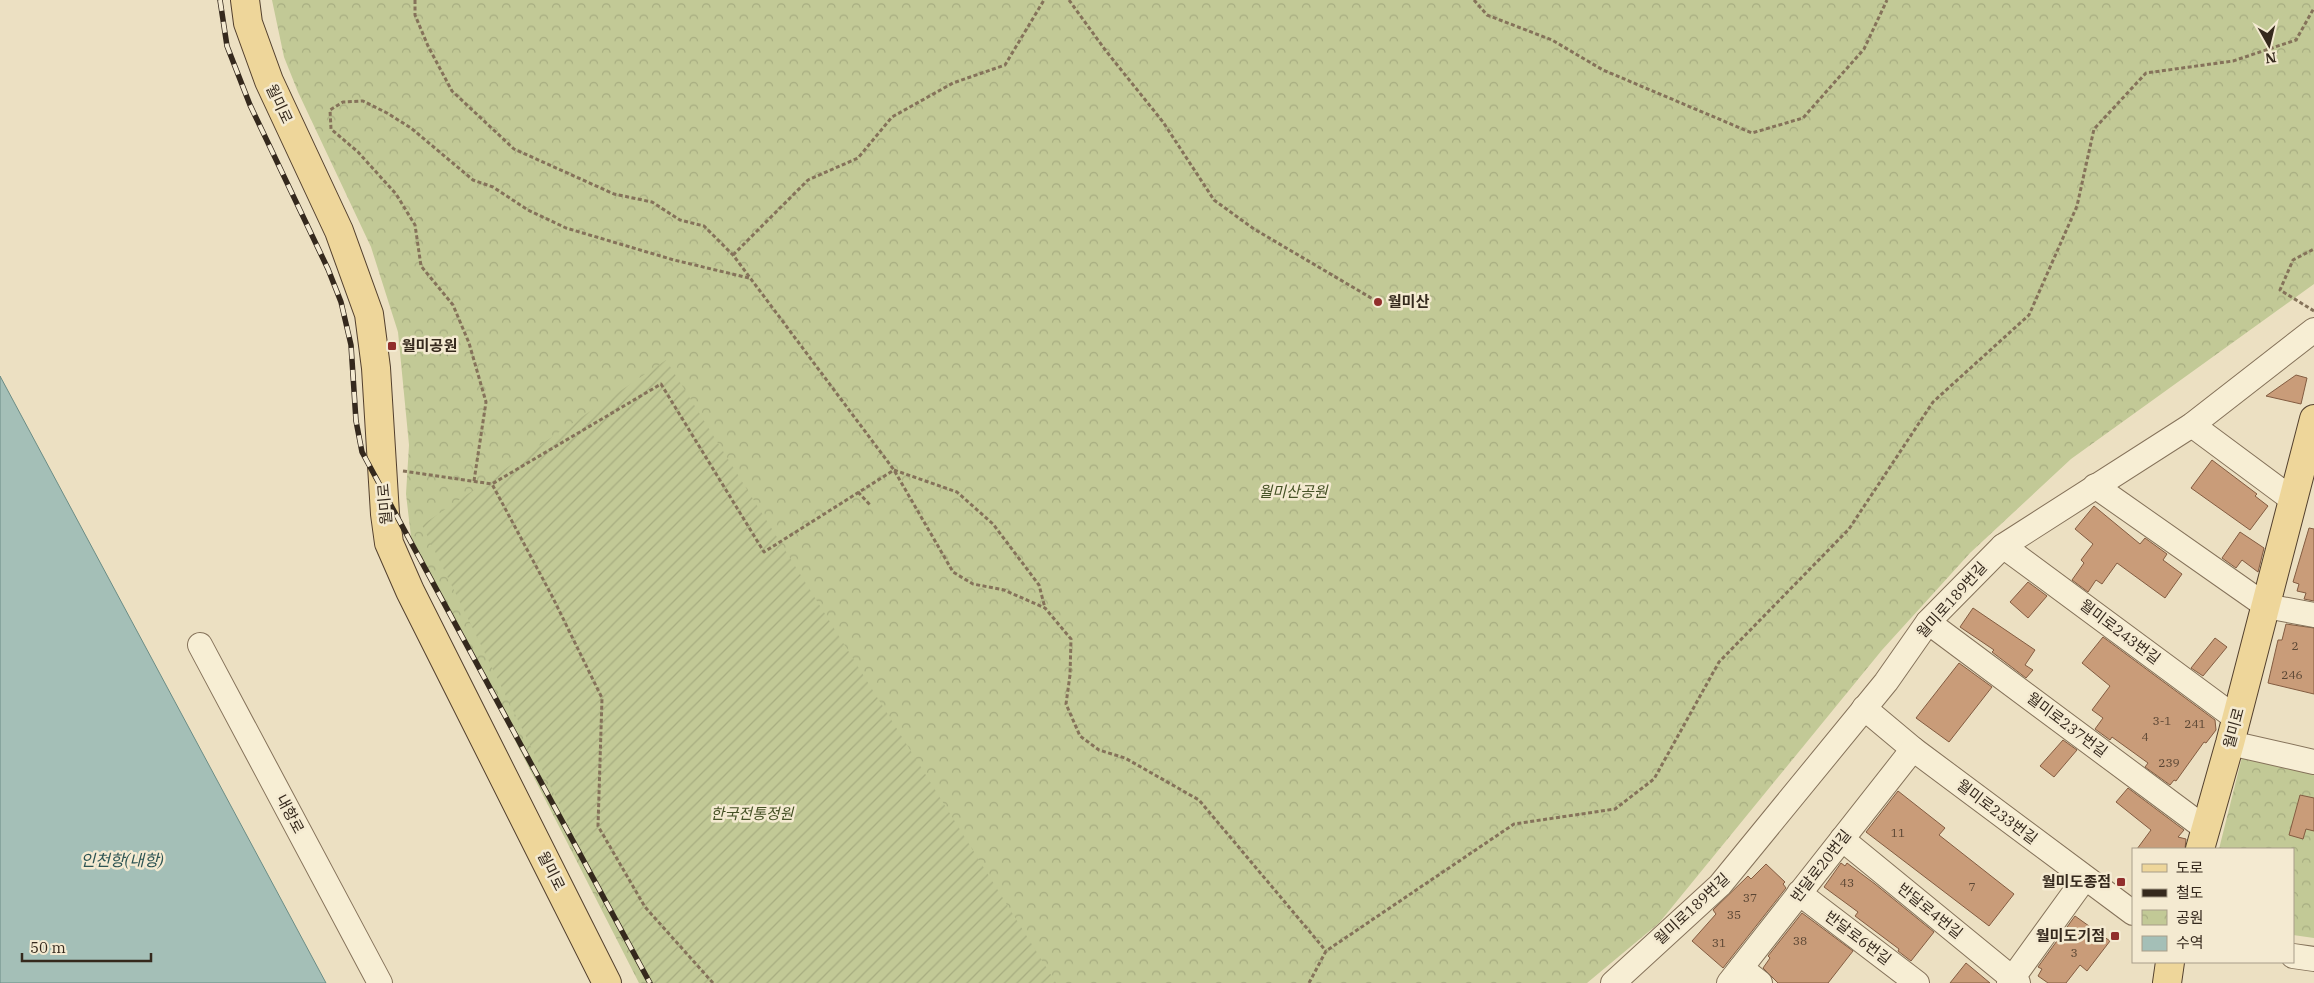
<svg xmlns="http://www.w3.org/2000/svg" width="2314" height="983" font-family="'IBM Plex Serif','Noto Sans KR',serif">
	<defs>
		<pattern id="park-crowns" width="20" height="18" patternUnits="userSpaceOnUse" patternTransform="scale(1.25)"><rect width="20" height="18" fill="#c2c996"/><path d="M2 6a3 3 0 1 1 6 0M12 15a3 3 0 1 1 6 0" fill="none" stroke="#a7ad81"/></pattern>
		<pattern id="garden-furrows" width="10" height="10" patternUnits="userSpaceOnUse" patternTransform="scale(1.25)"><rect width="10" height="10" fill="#c2c996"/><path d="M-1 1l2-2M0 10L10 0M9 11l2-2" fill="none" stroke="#a7ad81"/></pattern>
	</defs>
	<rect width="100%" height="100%" fill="#ece0c2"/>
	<!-- park -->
	<g fill="url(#park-crowns)">
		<polygon points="272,0 2314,0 2314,284 2071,459 1970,553 1882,650 1659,923 1587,983 639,983 411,537 406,494 409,445 398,332 371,247 298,92 284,57"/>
		<polygon points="2243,753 2314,769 2314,938 2293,935 2293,849 2219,849"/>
	</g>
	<!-- garden -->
	<polygon fill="url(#garden-furrows)" points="666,360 1056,983 647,983 422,525"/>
	<!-- water -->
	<polygon fill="#a4bfb7" stroke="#6b8c85" points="0,376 326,983 0,983"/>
	<!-- building -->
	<g fill="#c99c79" stroke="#835c41">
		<polygon points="2296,375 2307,378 2301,404 2266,396"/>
		<polygon points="2212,460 2257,494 2255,496 2268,506 2250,530 2191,488"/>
		<polygon points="2094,506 2140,544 2145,538 2167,554 2163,560 2182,574 2165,598 2117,563 2102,584 2096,580 2088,592 2072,580 2084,563 2081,560 2093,544 2075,529"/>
		<polygon points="2309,528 2314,529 2314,601 2304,599 2306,593 2297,591 2299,584 2293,582"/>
		<polygon points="2240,532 2264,548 2258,572 2242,560 2236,568 2222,558"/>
		<polygon points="2028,582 2047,596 2028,618 2010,602"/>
		<polygon points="1973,608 2035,650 2025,665 2033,670 2026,678 1992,652 1994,650 1960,627"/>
		<polygon points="2286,624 2314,628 2314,694 2268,683 2278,640 2282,640"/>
		<polygon points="2103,637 2215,720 2216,730 2206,743 2204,742 2176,781 2174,780 2170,785 2145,767 2148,763 2112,737 2110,740 2095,729 2103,718 2092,710 2110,686 2082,663"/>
		<polygon points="2215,638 2227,647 2203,676 2191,668"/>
		<polygon points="1959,663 1992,687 1949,742 1916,718"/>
		<polygon points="2063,740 2077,750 2054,777 2040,766"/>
		<polygon points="2128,788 2184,830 2178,837 2186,839 2185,849 2137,849 2151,830 2116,802"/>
		<polygon points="1898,791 1945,828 1939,835 2014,894 1989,926 1866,832"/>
		<polygon points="2300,795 2314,798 2314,831 2306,829 2303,839 2289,835"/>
		<polygon points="1841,863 1845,866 1847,863 1875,884 1934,932 1911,961 1898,951 1899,949 1855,916 1858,912 1824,887"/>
		<polygon points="1766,864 1785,882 1783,884 1786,888 1723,968 1692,941 1716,914 1713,910 1748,876 1751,879"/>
		<polygon points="1802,913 1853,951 1828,983 1778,983 1763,968 1770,958 1768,956"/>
		<polygon points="2075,916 2110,941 2087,971 2080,965 2066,983 2048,983 2038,976 2042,969 2038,967"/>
		<polygon points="1966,963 1990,983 1950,983"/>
	</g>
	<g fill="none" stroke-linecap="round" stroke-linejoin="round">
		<!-- minor casing -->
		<g stroke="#85725a" stroke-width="26">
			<g id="minor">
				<polyline points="2192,425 2293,500"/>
				<polyline points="2095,486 2266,606 2314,615"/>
				<polyline points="2003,546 2237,719"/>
				<polyline points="1928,622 2206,829"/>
				<polyline points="200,645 380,983"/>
				<polyline points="1864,708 1913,749 2133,913"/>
				<polyline points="2230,743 2314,762"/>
				<polyline points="1842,839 2018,983"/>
				<polyline points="1799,893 1917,983"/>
				<polyline points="2293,956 2314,959"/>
				<polyline points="1741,968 1760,983"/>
				<polyline points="1613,983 1720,885 1886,682 1928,622 2003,546 2192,425 2314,330"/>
				<polyline points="1729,983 1913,749"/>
				<polyline points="2009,983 2085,878"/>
			</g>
		</g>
		<!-- major casing -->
		<g stroke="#53402e" stroke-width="30">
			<g id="major">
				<polyline points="245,0 248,23 269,81 339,231 369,314 376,368 385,514 389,543 410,591 607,983"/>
				<polyline points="2200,849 2230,743 2314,419"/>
				<polyline points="2167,983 2170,962"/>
			</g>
		</g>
		<!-- path -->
		<g stroke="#85725a" stroke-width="3" stroke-dasharray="4 2.5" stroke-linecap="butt">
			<polyline points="415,0 415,15 428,46 452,91 514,149 614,194 652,202 680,220 704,226 733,255 894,470 953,572 973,584 1004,590 1045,608 1071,639 1070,675 1066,704 1080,736 1099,750 1125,758 1199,800 1326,951"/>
			<polyline points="1069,0 1106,51 1163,122 1214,200 1254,229 1378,302"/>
			<polyline points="1474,0 1487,15 1552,40 1603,70 1752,133 1803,118 1864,49 1887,0"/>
			<polyline points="733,255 808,180 858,158 892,117 953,83 1005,65 1044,0"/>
			<polyline points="2314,311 2280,290 2293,260 2314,249"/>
			<polyline points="403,471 492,484"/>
			<polyline points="474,481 486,402 469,343 453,305 421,266 415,225 396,194 358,152 331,129 330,110 343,102 363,101 387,113 411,128 473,180 493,187 528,210 566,228 674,260 749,278"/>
			<polyline points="858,492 871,506"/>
			<polyline points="713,983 645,907 598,826 602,698 552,596 492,484 661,384 764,552 894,470 957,492 993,524 1039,585 1045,608"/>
			<polyline points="1309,983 1326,951 1514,824 1615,809 1654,779 1719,662 1849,529 1933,402 2029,315 2077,206 2094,129 2146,73 2233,61 2296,40 2314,8"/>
		</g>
		<!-- minor -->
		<use href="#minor" stroke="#f7eed4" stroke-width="24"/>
		<!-- major -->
		<use href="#major" stroke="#eed69a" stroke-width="28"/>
		<!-- rail casing -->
		<g stroke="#35291d" stroke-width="5.5">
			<polyline id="rail" points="220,0 227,46 250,105 328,269 341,302 351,345 356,421 362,452 650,983"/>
		</g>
		<!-- rail -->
		<use href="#rail" stroke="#f4ead1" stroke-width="4" stroke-dasharray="11" stroke-linecap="butt"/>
	</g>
	<!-- markers -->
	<g fill="#912e2c" stroke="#f4ead1" stroke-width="2">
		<circle cx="1378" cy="302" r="5"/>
		<rect x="387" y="341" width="10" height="10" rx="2.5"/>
		<rect x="2116" y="877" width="10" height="10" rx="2.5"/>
		<rect x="2110" y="931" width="10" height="10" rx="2.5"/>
	</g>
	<g text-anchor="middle" stroke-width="5" stroke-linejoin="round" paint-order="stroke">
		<!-- number labels -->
		<g font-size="12" fill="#5a4634">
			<text x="2295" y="650">2</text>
			<text x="2292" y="679">246</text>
			<text x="2162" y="725">3-1</text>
			<text x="2195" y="728">241</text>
			<text x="2145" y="741">4</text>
			<text x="2169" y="767">239</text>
			<text x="1898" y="837">11</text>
			<text x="1847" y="887">43</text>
			<text x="1972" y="891">7</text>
			<text x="1750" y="902">37</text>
			<text x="1734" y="919">35</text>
			<text x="1800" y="945">38</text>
			<text x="1719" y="947">31</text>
			<text x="2074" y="957">3</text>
		</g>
		<!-- street labels -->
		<g font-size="15" fill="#35291d" stroke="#f4ead1">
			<text transform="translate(279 104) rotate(65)" y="5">월미로</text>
			<text transform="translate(385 504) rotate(-95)" y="5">월미로</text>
			<text transform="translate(1952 600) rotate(-48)" y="5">월미로189번길</text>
			<text transform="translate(2120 632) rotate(37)" y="5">월미로243번길</text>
			<text transform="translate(2067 725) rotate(37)" y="5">월미로237번길</text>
			<text transform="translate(2234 728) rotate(-75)" y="5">월미로</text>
			<text transform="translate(1997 812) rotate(37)" y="5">월미로233번길</text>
			<text transform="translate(290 814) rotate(62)" y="5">내항로</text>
			<text transform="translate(1821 866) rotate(-52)" y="5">반달로20번길</text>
			<text transform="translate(551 871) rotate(63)" y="5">월미로</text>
			<text transform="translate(1692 909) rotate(-43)" y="5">월미로189번길</text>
			<text transform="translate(1930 911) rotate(39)" y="5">반달로4번길</text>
			<text transform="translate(1858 938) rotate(37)" y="5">반달로6번길</text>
		</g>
		<!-- poi labels -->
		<g font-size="15" font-weight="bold" fill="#35291d" stroke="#f4ead1" text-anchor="start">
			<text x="1388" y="307">월미산</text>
			<text x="402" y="351">월미공원</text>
			<text x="2111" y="887" text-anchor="end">월미도종점</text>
			<text x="2105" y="941" text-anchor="end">월미도기점</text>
		</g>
		<!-- park labels -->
		<g font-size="15" font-style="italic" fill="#455125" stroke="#f4ead1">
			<text x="1293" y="497">월미산공원</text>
			<text x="752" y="819">한국전통정원</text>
		</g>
		<!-- water labels -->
		<g font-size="16" font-style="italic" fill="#2d5453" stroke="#f4ead1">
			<text x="122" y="866">인천항(내항)</text>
		</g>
	</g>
	<!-- legend -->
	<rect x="2132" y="848" width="162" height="115" fill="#f4ead1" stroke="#a89d89"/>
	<rect x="2142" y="864" width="25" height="8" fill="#eed69a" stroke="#a89d89"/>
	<text x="2176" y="873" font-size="15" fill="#35291d">도로</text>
	<rect x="2142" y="889" width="25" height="8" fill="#35291d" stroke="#a89d89"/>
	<text x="2176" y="898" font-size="15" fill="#35291d">철도</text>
	<rect x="2142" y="910" width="25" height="15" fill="url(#park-crowns)" stroke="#a89d89"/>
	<text x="2176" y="923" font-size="15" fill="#35291d">공원</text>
	<rect x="2142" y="936" width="25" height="15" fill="#a4bfb7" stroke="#a89d89"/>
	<text x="2176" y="948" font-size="15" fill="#35291d">수역</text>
	<!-- north arrow -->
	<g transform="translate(2269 45) rotate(172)" stroke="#f4ead1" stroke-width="4" paint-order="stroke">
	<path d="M0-4L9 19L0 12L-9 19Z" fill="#35291d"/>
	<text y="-8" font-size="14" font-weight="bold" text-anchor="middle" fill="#35291d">N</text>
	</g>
	<!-- scale -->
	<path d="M22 953v8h129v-8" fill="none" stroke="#35291d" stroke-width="2.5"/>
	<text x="30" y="953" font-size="15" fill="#35291d" stroke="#f4ead1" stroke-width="4" paint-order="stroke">50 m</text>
</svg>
